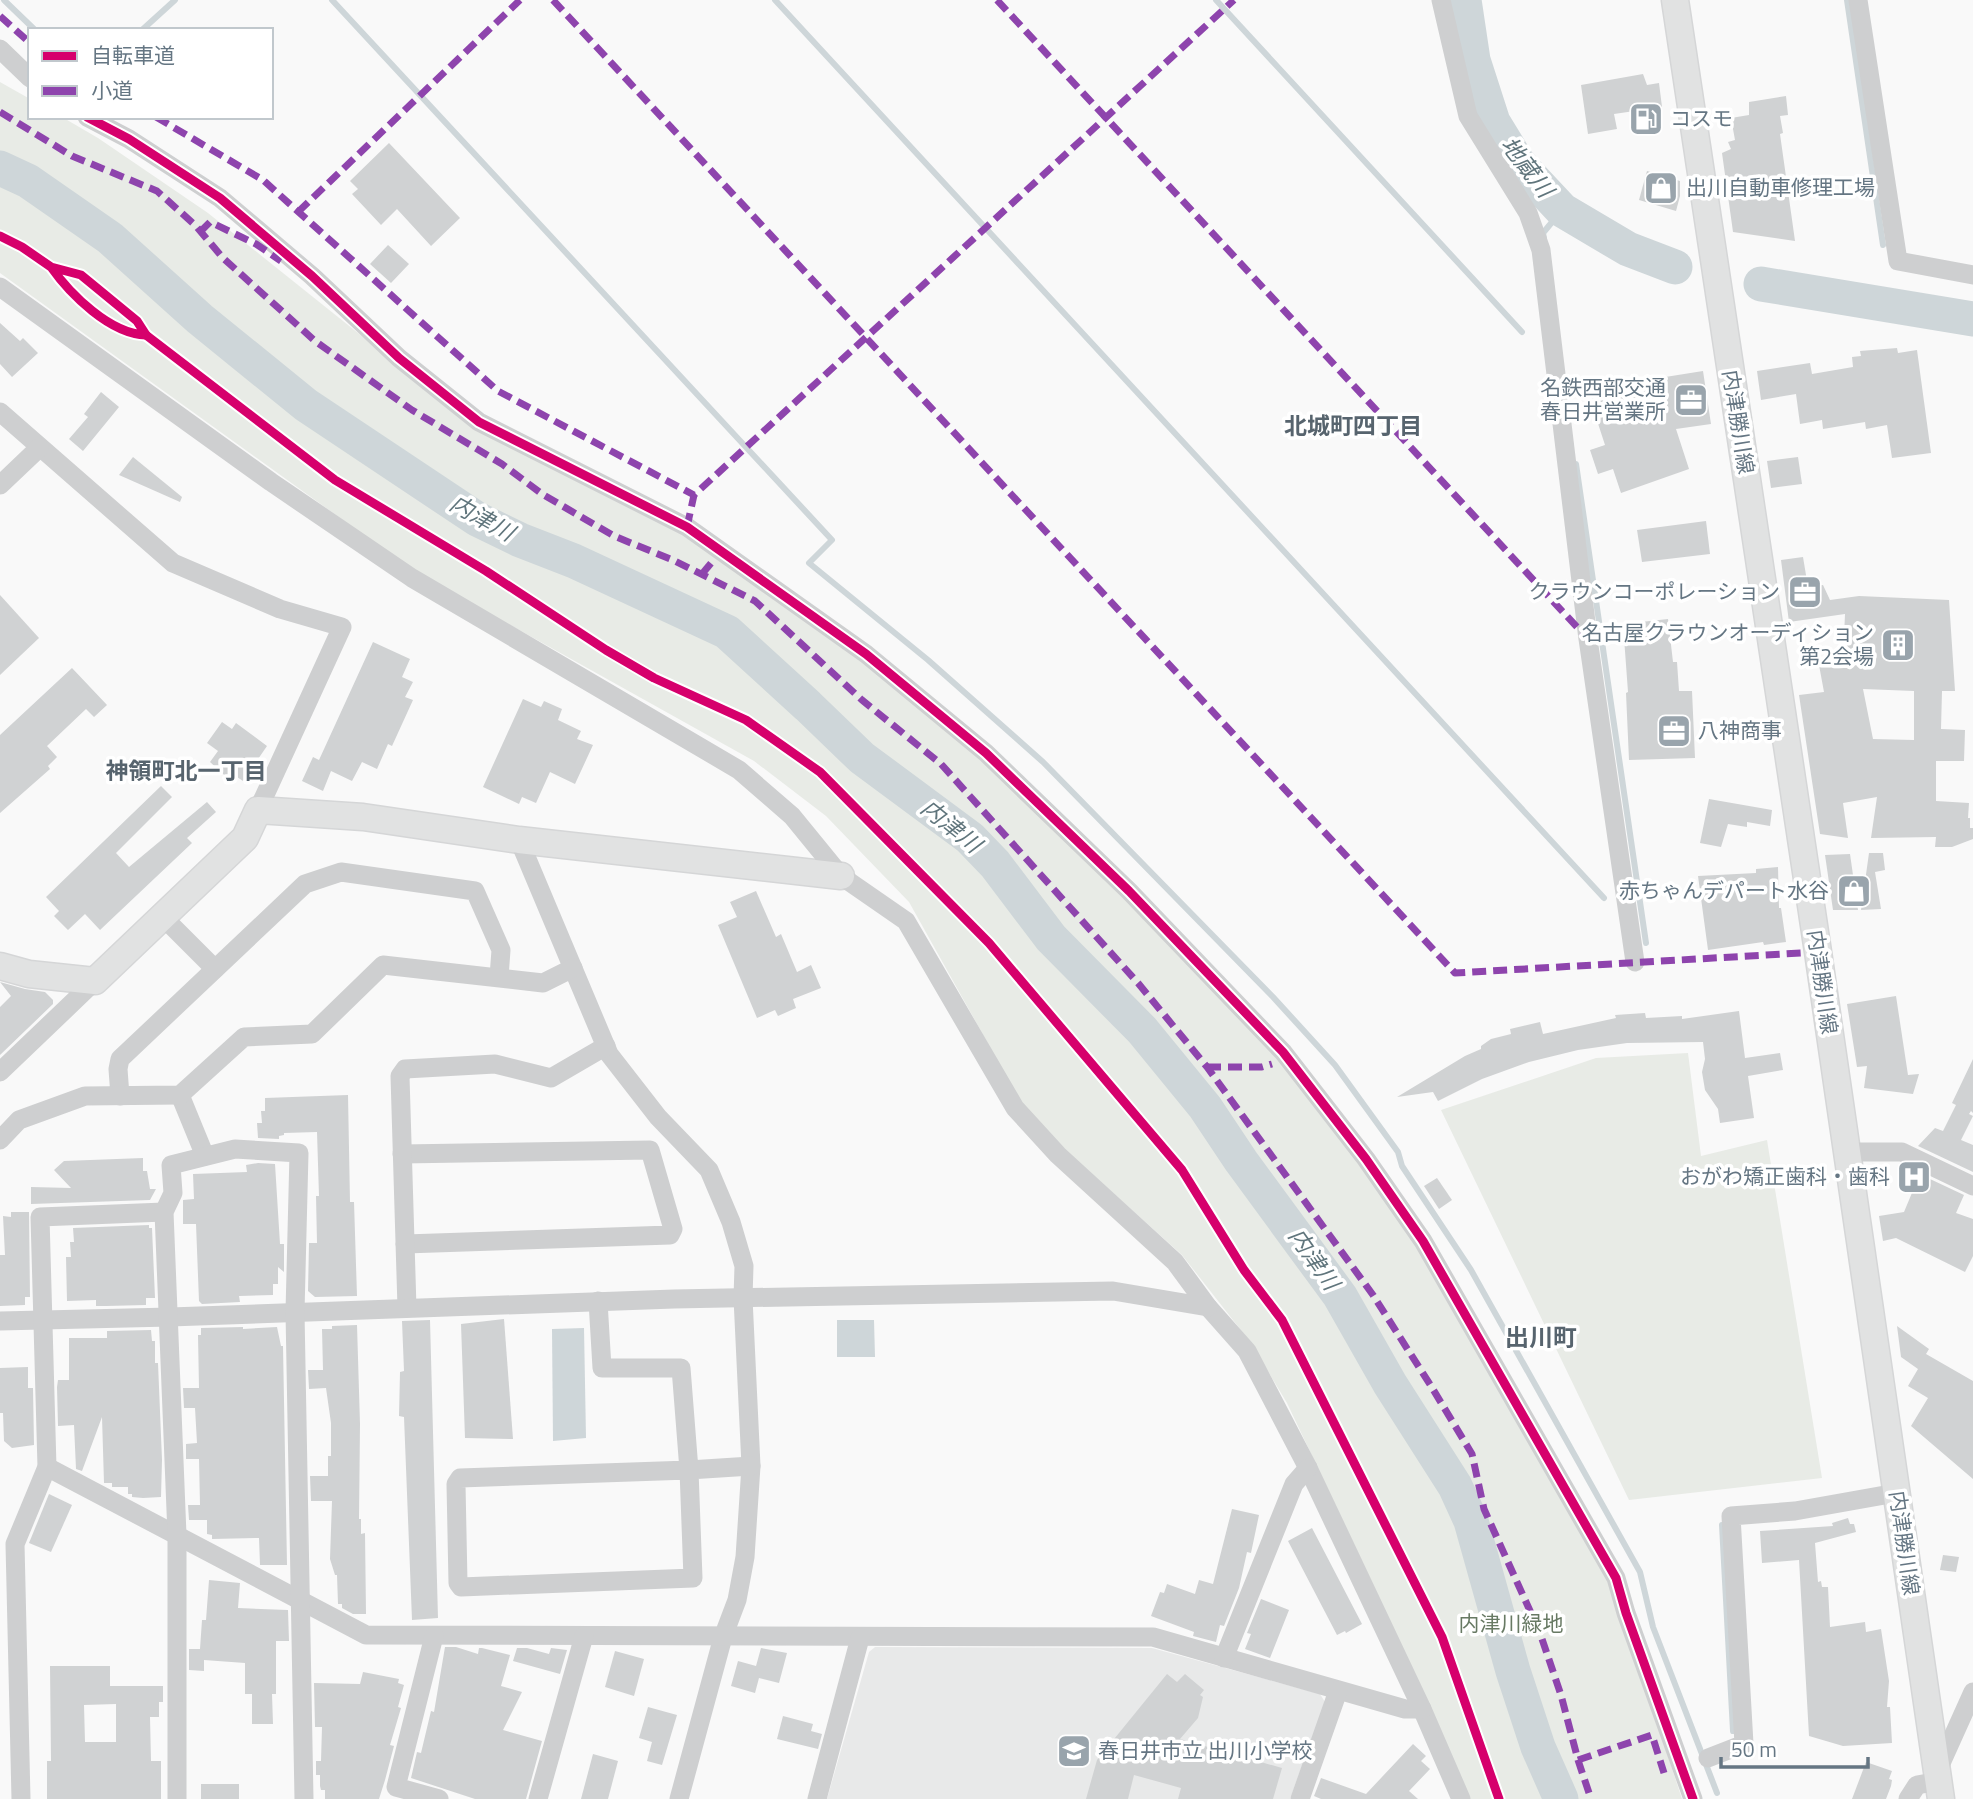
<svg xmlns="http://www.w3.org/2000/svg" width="1973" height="1799" font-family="'Titillium Web','Noto Sans JP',sans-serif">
	<rect width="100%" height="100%" fill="#f9f9f9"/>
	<!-- built -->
	<polygon fill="#e8e9e9" points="875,1647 1152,1648 1320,1694 1325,1702 1290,1799 827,1799 869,1652"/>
	<!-- green -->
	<g fill="#e8ebe6">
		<polygon points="0,82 30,99 30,117 62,117 98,138 208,213 478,429 698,540 847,648 941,724 1073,845 1277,1056 1362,1160 1453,1303 1610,1580 1682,1799 1470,1799 1370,1578 1287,1403 1251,1343 1182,1255 1062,1147 1020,1101 909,902 826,816 754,761 415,572 0,273"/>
		<polygon points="1688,1053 1701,1156 1767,1140 1822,1478 1629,1500 1441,1110 1596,1058"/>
	</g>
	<!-- water -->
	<g fill="#ced6d9">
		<polygon points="837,1320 874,1320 875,1357 837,1357"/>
		<polygon points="584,1328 586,1438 553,1441 552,1329"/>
	</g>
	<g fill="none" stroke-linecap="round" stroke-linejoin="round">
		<!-- stream -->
		<g stroke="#ced6d9" stroke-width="6">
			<polyline points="4,0 35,30"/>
			<polyline points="332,0 832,540 809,563 928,660 1043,762 1273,997 1335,1065 1398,1152 1402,1166 1471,1270 1640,1572 1653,1627 1717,1793"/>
			<polyline points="775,0 1604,898"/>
			<polyline points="1216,0 1522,332"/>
			<polyline points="1847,0 1883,245"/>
			<polyline points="142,30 175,0"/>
			<polyline points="1544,238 1543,233 1562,210"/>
			<polyline points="1576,464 1646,943"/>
			<polyline points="1722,1525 1733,1731"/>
		</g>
		<!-- river -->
		<g stroke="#ced6d9" stroke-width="35">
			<polyline points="1464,0 1473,60 1493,122 1518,163 1562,210 1628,249 1675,267"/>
			<polyline points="0,168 28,181 110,238 200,319 306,405 477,519 520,540 574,561 727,632 808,706 862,758 970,838 995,864 1051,938 1142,1030 1205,1107 1241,1161 1340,1296 1390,1384 1455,1486 1471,1521 1513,1671 1538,1747 1561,1799"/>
			<polyline points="1761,284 1973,319"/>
		</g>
	</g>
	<!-- building -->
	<g fill="#d0d2d3" fill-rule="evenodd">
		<polygon points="1643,74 1647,85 1659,83 1662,107 1614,114 1617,129 1588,134 1581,85"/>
		<polygon points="1786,96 1788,115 1780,116 1783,133 1780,134 1795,241 1733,232 1722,153 1731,149 1728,142 1735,140 1731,118 1749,115 1749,102"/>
		<polygon points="389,143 460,218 431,246 397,209 381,225 352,194 358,189 350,181"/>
		<polygon points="1647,171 1680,181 1680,196 1676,211 1639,200"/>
		<polygon points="388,245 409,264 391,283 370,264"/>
		<polygon points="0,323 20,341 23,338 38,353 12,377 0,364"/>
		<polygon points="1897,348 1898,353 1917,350 1931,453 1892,458 1887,425 1866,429 1865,422 1823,429 1822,420 1800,424 1796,394 1761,400 1757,371 1810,363 1812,374 1853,367 1852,357 1861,356 1860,351"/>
		<polygon points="1703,371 1711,424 1676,429 1689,469 1621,493 1613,469 1598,474 1590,450 1605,445 1590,399 1658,376 1659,378"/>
		<polygon points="101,392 119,407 83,451 69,439 88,417 84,414"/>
		<polygon points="133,457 182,497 180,502 119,475"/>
		<polygon points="1798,457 1802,484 1771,488 1767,461"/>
		<polygon points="1706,521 1710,554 1642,562 1637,530"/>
		<path d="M1803,557L1808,587L1823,585L1830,600L1859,596L1949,600L1955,691H1942L1941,729L1965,730L1964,761H1936V801L1969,803L1968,818H1970V828H1973V839L1952,847H1935L1936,837L1871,838L1877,797L1843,803L1848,838L1820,834L1799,695L1824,692L1819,665L1843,660L1845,614L1789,622L1781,560ZM1863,689L1914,691V740L1873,739Z"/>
		<polygon points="0,595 39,638 0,675"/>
		<polygon points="1668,619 1673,662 1677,662 1679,691 1692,691 1695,758 1629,760 1626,693 1628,692 1623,624"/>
		<polygon points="373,642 410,659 402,677 413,682 405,697 413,700 392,746 388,744 377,769 362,762 352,781 331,771 323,791 302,781 313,757 319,760"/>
		<polygon points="72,668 107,705 94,717 86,709 47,746 57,757 48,766 50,769 0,813 0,735"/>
		<polygon points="523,699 541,707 544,701 562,709 558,720 581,731 577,739 593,745 575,784 550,772 536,803 522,797 519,804 483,787"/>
		<polygon points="222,722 232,729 236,723 267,746 243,781 237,777 233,783 210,762 218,751 207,743"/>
		<polygon points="161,786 172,797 116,853 129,867 207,802 216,812 187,838 192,843 100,930 85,914 68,930 54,916 59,911 46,897"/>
		<polygon points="1709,799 1772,810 1770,826 1747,822 1747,827 1728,824 1721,847 1700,843"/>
		<polygon points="1869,853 1883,853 1885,870 1875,872 1881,909 1861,910"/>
		<polygon points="1850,854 1858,910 1833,910 1825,855"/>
		<polygon points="1778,867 1779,908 1781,908 1786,942 1764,945 1763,942 1708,950 1698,876 1756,873 1756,869"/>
		<polygon points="756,891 776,937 781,934 797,972 811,965 821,988 793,999 796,1008 778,1016 775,1010 757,1018 718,925 737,917 730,902"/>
		<polygon points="0,982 25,989 45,992 53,1000 53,1004 0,1055 0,1007 11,996"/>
		<polygon points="1896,996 1908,1075 1919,1074 1913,1094 1864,1088 1867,1066 1857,1067 1847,1004"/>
		<polygon points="1739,1011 1745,1058 1780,1053 1783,1070 1748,1076 1754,1118 1720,1123 1718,1109 1705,1090 1702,1072 1705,1059 1703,1042 1627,1043 1578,1050 1529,1062 1482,1079 1438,1101 1433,1092 1397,1097 1465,1056 1481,1049 1481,1046 1491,1039 1511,1034 1510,1029 1540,1022 1543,1034 1616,1018 1615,1015 1645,1013 1646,1018 1682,1016 1682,1019"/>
		<polygon points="1973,1059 1973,1113 1971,1111 1969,1114 1973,1116 1961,1140 1973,1145 1973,1172 1918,1146 1935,1128 1943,1131 1956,1105 1952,1103"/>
		<polygon points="348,1095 350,1202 354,1202 357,1296 315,1297 308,1291 309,1243 317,1243 316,1196 319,1196 317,1132 284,1133 284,1135 279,1136 279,1139 258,1138 257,1123 262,1123 261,1111 265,1111 265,1098"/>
		<polygon points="143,1158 143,1171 147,1171 150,1189 156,1189 150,1200 31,1204 31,1187 71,1188 54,1170 64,1161"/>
		<polygon points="258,1163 275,1164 280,1244 284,1244 284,1272 278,1267 278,1284 273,1284 273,1295 239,1296 240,1302 202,1304 199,1301 196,1224 183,1224 183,1200 194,1199 193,1174 247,1172 246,1165"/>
		<polygon points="1913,1171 1964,1195 1956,1213 1973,1219 1973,1256 1965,1272 1896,1238 1883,1241 1879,1216 1904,1212 1914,1188 1907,1185"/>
		<polygon points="1437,1178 1452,1200 1439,1209 1424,1186"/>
		<polygon points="11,1212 29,1212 30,1297 25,1297 25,1305 0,1306 0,1255 5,1255 3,1216 11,1217"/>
		<polygon points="149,1225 149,1228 152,1228 155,1298 146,1298 146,1305 106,1306 96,1306 96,1300 67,1301 66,1257 71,1257 70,1242 74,1242 73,1228"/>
		<polygon points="504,1319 513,1439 465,1438 461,1324"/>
		<polygon points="430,1320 438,1618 412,1620 404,1417 399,1416 400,1372 404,1371 402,1321"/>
		<polygon points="357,1325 360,1424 359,1519 361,1519 361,1534 365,1533 366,1614 353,1614 342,1608 342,1604 338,1604 337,1575 335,1575 330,1559 332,1501 311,1501 310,1476 328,1476 328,1456 331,1456 331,1423 326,1388 309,1389 308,1370 323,1370 322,1329 332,1329 332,1326"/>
		<polygon points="1897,1326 1929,1349 1926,1354 1973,1381 1973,1479 1911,1426 1928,1398 1908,1386 1918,1369 1901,1357"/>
		<polygon points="243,1327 243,1329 277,1327 281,1346 283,1346 287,1565 260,1565 259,1538 212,1539 212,1535 207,1534 207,1520 189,1520 188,1505 200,1505 199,1459 186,1459 186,1444 197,1443 195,1408 184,1408 183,1388 199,1388 198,1335 201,1335 201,1328"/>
		<polygon points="151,1330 152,1341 155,1341 155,1363 158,1363 162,1460 161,1497 143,1498 132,1497 132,1494 128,1494 128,1487 112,1487 112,1483 104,1483 102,1417 82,1471 76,1469 74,1425 58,1426 57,1387 58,1380 69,1380 69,1338 107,1338 107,1331"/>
		<polygon points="28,1367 28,1388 33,1388 34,1445 12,1448 4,1441 3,1413 0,1413 0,1368"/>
		<polygon points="49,1494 72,1505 51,1552 29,1543"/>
		<polygon points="1232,1509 1259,1515 1251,1553 1247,1552 1239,1588 1224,1626 1220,1625 1216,1642 1193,1636 1194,1632 1151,1616 1160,1592 1164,1593 1167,1584 1195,1594 1199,1580 1213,1584"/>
		<polygon points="1848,1518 1850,1524 1854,1524 1856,1532 1815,1543 1818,1582 1821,1581 1822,1587 1828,1587 1830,1627 1865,1622 1866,1632 1881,1629 1889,1681 1887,1707 1890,1707 1892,1743 1843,1746 1809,1736 1799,1560 1762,1563 1760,1531 1833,1526 1832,1523"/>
		<polygon points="1312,1528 1362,1624 1346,1633 1345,1631 1337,1635 1288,1541"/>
		<polygon points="1943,1555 1959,1557 1956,1572 1940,1570"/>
		<polygon points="209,1580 240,1583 238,1608 288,1610 289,1641 276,1641 276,1694 272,1694 273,1724 252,1724 252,1694 245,1694 245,1663 204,1660 204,1671 189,1670 189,1649 200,1649 202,1620 206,1620"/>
		<polygon points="1261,1599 1289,1610 1270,1658 1245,1649 1251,1634 1247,1633"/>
		<polygon points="445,1647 456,1647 478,1654 479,1648 482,1648 510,1655 501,1686 522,1692 503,1730 542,1741 526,1799 475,1799 411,1778 417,1752 421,1753 431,1711 434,1712"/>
		<polygon points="517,1648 527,1648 549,1654 551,1648 567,1650 560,1674 513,1661"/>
		<polygon points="761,1648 787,1653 779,1683 759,1678 755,1693 731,1686 738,1661 756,1666"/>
		<polygon points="615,1651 644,1659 634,1696 605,1687"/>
		<path d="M50,1666H110V1686H163V1702H159V1717H150L151,1761H161V1799H47V1761H51ZM116,1704V1742H85L84,1705Z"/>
		<polygon points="363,1672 399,1679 398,1683 404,1685 398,1707 401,1708 390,1745 394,1746 385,1780 379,1799 325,1799 325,1790 321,1790 320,1786 320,1775 316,1775 316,1761 321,1761 322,1727 315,1727 314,1683 360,1684"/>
		<polygon points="1167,1674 1177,1682 1185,1674 1204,1690 1200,1695 1203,1697 1198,1718 1180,1739 1282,1768 1273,1799 1178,1799 1181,1788 1134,1775 1128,1799 1086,1799 1097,1760"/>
		<polygon points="648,1707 677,1715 662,1765 647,1761 652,1742 639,1738"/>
		<polygon points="783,1716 813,1724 811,1731 822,1734 818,1749 777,1739"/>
		<polygon points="1413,1744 1426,1756 1421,1761 1430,1769 1409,1791 1418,1799 1321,1799 1314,1796 1321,1778 1366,1794"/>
		<polygon points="593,1754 618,1761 608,1799 581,1799"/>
		<polygon points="1866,1762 1892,1771 1889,1779 1892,1780 1891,1786 1886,1799 1852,1799"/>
		<rect x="201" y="1784" width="38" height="15"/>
	</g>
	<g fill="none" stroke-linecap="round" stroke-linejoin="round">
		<!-- secondary casing -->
		<g stroke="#d5d6d7" stroke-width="29">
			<g id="secondary">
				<polyline points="1675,0 1818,952 1941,1799"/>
				<polyline points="0,966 29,974 95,981 245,838 258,810 363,817 519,840 841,876"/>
			</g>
		</g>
		<!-- street -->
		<g stroke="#cecfd0" stroke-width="19">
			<polyline points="1441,0 1468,116 1528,213 1541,250 1588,639 1635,962"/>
			<polyline points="1858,0 1898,261 1973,275"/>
			<polyline points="0,49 30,78"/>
			<polyline points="87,117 129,139 220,198 312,276 399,358 479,422 687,527 866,654 986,753 1129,891 1283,1052 1366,1159 1423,1241 1616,1578 1626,1613 1693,1799"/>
			<polyline points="0,287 271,482 412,578 739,770 792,816 841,876 906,921 1015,1108 1058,1155 1175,1262 1208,1307 1247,1351 1308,1468 1422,1709 1461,1799"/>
			<polyline points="0,412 173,563 280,609 342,627 258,810"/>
			<polyline points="0,485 39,448"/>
			<polyline points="519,840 609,1054 658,1117 709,1170 731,1222 744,1266 743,1298 751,1466 745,1557 737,1600 723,1637 679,1799"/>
			<polyline points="163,917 215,969"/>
			<polyline points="0,1072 95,981"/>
			<polyline points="180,1095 205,1156"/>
			<polyline points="120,1096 118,1069 120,1059 305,884 341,872 475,891 501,950 499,977"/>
			<polyline points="0,1140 19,1120 85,1096 180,1095 244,1037 312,1034 383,965 543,983 573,968"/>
			<polyline points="1847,1152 1902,1152 1973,1186"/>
			<polyline points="402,1154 650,1150 673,1229 670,1235 405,1244"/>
			<polyline points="598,1301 602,1368 681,1368 689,1470 460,1478 456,1484 458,1583 461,1587 693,1578 689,1470 751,1466"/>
			<polyline points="407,1308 400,1076 405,1069 495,1064 551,1078 606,1046"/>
			<polyline points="0,1321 170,1317 674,1299 1113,1291 1208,1307"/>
			<polyline points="47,1467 366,1635 1153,1637 1405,1709 1422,1709"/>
			<polyline points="434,1636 396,1787 439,1799"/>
			<polyline points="1224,1658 1294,1484 1308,1468"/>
			<polyline points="1708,1758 1744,1744 1731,1516 1795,1511 1896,1493"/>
			<polyline points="1937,1772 1973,1692"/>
			<polyline points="21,1799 15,1544 47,1467 40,1217 164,1212"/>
			<polyline points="177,1799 177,1535 164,1212 173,1193 171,1165 235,1149 299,1153 295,1312 304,1799"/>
			<polyline points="538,1799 584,1636"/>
			<polyline points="817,1799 860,1638"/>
			<polyline points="1300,1799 1338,1691"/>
			<polyline points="1908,1799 1917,1785 1939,1781"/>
		</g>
		<!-- secondary -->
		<use href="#secondary" stroke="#e1e2e2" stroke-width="26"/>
		<!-- quiet -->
		<g stroke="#8e44ad" stroke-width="7" stroke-dasharray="14 7" stroke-linecap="butt">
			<polyline points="553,0 1455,973 1818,952"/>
			<polyline points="997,0 1588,639"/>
			<polyline points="0,16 30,43"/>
			<polyline points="0,112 72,156 157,191 195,225 223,258 315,341 412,410 502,464 542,494 614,536 675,561 755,601 862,700 941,764 1138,983 1207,1067 1373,1295 1431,1386 1472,1454 1484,1509 1540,1633 1561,1695 1578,1760 1591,1799"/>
			<polyline points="156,117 263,180 498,391 694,495"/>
			<polyline points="298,212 520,0"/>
			<polyline points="200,232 210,222 256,244 281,261"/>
			<polyline points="687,527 694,495 1234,0"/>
			<polyline points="702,574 712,562"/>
			<polyline points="1207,1067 1262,1067 1272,1064"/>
			<polyline points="1578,1760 1652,1735 1664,1773"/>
		</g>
		<!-- cycleway casing -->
		<g stroke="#fff" stroke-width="13">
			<g id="cycleway">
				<polyline points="87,117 129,139 220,198 312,276 399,358 479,422 687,527 866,654 986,753 1129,891 1283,1052 1366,1159 1423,1241 1616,1578 1626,1613 1693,1799"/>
				<path d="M0,236L22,247L51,267L81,275L137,321L146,335C110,334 70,294 51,267"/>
				<polyline points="146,335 335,480 486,571 606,650 654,678 746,720 820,772 989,943 1182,1170 1244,1270 1282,1320 1442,1637 1499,1799"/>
			</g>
		</g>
		<!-- cycleway -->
		<use href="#cycleway" stroke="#d6006c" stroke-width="9"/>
	</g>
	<!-- icons -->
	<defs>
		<g id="fuel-square" transform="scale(1.75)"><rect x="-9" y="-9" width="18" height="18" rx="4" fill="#99a4ac" stroke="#fff"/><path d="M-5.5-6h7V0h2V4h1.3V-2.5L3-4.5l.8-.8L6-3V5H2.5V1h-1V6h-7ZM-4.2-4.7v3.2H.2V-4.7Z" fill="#fff"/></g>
		<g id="shop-square" transform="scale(1.75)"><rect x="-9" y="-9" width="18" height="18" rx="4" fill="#99a4ac" stroke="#fff"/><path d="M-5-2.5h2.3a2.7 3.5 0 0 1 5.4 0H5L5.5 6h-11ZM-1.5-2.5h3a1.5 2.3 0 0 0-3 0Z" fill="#fff"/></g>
		<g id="office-square" transform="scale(1.75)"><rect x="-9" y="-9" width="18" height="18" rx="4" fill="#99a4ac" stroke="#fff"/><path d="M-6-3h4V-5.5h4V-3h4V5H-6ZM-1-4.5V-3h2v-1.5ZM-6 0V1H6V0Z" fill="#fff"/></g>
		<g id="building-square" transform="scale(1.75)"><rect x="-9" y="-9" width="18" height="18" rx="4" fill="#99a4ac" stroke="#fff"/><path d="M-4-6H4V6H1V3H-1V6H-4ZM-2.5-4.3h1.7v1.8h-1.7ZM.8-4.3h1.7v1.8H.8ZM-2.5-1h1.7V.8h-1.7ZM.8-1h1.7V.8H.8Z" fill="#fff"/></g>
		<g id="hospital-square" transform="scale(1.75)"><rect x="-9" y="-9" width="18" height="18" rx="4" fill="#99a4ac" stroke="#fff"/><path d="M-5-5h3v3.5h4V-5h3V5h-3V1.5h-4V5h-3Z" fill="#fff"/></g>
		<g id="school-square" transform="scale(1.75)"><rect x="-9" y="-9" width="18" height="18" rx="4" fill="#99a4ac" stroke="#fff"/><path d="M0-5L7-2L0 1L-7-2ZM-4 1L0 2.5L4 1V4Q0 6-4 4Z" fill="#fff"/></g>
	</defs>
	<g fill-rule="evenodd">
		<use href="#fuel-square" x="1646" y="119"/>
		<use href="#shop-square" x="1661" y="188"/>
		<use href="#office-square" x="1691" y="400"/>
		<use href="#office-square" x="1805" y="592"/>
		<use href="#building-square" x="1898" y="645"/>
		<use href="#office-square" x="1674" y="731"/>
		<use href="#shop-square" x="1854" y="891"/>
		<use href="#hospital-square" x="1914" y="1177"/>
		<use href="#school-square" x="1074" y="1751"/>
	</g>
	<g text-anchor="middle" stroke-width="7" stroke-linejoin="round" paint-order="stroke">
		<!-- poi labels -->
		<g font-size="21" fill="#657683" stroke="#fff" text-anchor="end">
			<text x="1670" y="126" text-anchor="start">コスモ</text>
			<text x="1686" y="195" text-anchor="start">出川自動車修理工場</text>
			<text x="1666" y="395">名鉄西部交通<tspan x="1666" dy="24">春日井営業所</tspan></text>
			<text x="1780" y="599">クラウンコーポレーション</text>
			<text x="1874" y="640">名古屋クラウンオーディション<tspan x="1874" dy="24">第2会場</tspan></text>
			<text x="1698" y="738" text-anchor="start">八神商事</text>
			<text x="1829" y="898">赤ちゃんデパート水谷</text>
			<text x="1890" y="1184">おがわ矯正歯科・歯科</text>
			<text x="1098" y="1758" text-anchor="start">春日井市立 出川小学校</text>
		</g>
		<!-- street labels -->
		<g font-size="21" fill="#657683" stroke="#fff">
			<text transform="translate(1738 422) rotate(81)" y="7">内津勝川線</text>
			<text transform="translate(1822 982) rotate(82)" y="7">内津勝川線</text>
			<text transform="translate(1904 1543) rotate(82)" y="7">内津勝川線</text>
		</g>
		<!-- park labels -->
		<g font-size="21" fill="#687a64" stroke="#fff">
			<text x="1511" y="1631">内津川緑地</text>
		</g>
		<!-- water labels -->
		<g font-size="23" font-style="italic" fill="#60757c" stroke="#fff">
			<text transform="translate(1527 167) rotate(52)" y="8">地蔵川</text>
			<text transform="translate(482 518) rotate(29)" y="8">内津川</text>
			<text transform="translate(951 826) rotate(39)" y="8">内津川</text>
			<text transform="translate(1314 1259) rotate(55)" y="8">内津川</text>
		</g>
		<!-- neighbourhood labels -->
		<g font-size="23" font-weight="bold" fill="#57646e" stroke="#fff">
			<text x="1353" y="434">北城町四丁目</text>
			<text x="186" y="779">神領町北一丁目</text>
		</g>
		<!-- quarter labels -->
		<g font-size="24" font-weight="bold" fill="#57646e" stroke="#fff">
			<text x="1541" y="1346">出川町</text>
		</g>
	</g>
	<!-- legend -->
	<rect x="28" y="28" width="245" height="91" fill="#ffffff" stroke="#c1c8cd" stroke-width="2"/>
	<rect x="42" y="51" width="35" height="10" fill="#d6006c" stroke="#c1c8cd" stroke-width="2"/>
	<text x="91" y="63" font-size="21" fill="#657683">自転車道</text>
	<rect x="42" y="86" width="35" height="10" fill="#8e44ad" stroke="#c1c8cd" stroke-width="2"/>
	<text x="91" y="98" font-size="21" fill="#657683">小道</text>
	<!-- scale -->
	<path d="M1721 1757v10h147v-10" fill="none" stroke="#657683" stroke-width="3.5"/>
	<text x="1731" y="1757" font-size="21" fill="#657683" stroke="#ffffff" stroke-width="5" paint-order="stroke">50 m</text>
</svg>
